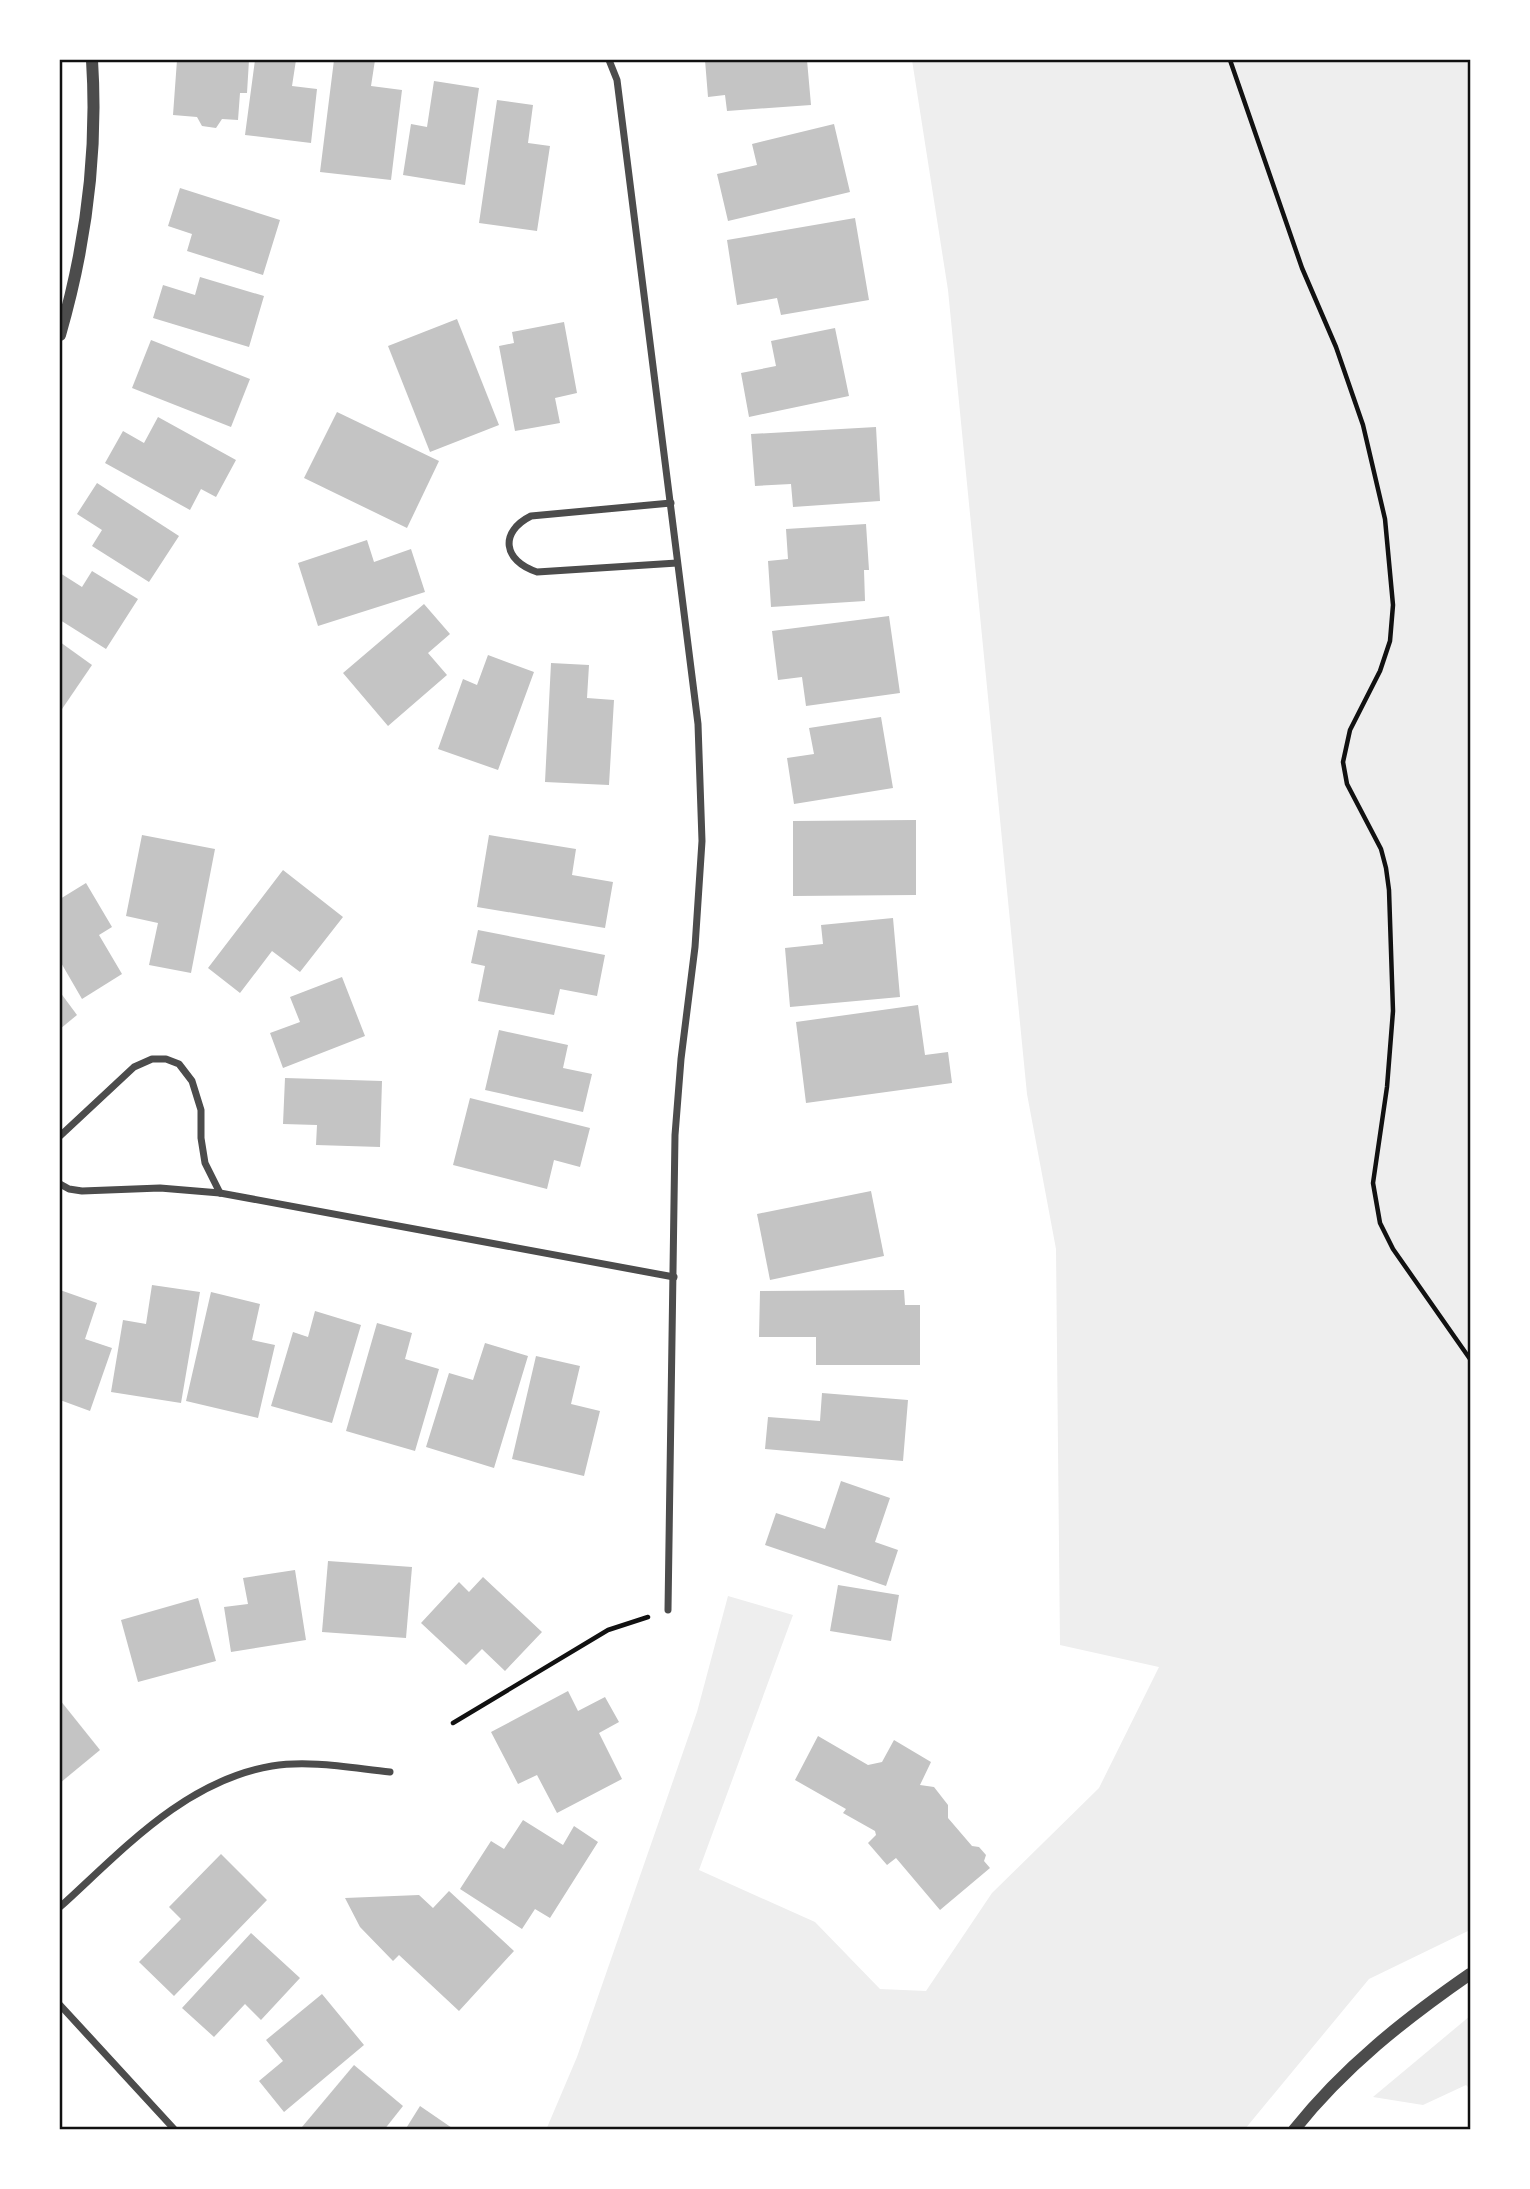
<svg xmlns="http://www.w3.org/2000/svg" width="1530" height="2189" font-family="Figtree,sans-serif">
	<rect width="100%" height="100%" fill="#fff"/>
	<!-- green -->
	<g fill="#eee">
		<polygon points="912,60 1469,60 1470,73 1470,1930 1369,1979 1245,2129 546,2130 577,2057 697,1712 728,1596 793,1615 699,1870 815,1922 880,1989 926,1991 992,1893 1099,1788 1159,1667 1060,1645 1056,1249 1027,1094 948,290"/>
		<polygon points="1470,2016 1470,2089 1466,2085 1423,2105 1373,2097"/>
	</g>
	<!-- building -->
	<g fill="#c4c4c4">
		<polygon points="177,60 249,60 247,93 240,93 238,120 222,119 216,128 202,126 197,117 173,115"/>
		<polygon points="255,60 296,60 292,86 317,89 311,143 245,135"/>
		<polygon points="334,60 375,60 371,86 402,90 391,180 320,172"/>
		<polygon points="705,60 807,60 811,105 727,111 725,95 708,97"/>
		<polygon points="434,81 479,88 465,185 403,175 411,124 427,127"/>
		<polygon points="497,100 533,105 528,143 550,146 537,231 479,223"/>
		<polygon points="834,124 850,192 728,221 717,174 757,165 752,144"/>
		<polygon points="180,188 280,220 263,275 187,251 192,234 168,226"/>
		<polygon points="855,218 869,300 781,315 777,298 737,305 727,240"/>
		<polygon points="200,277 264,296 249,347 153,318 163,285 195,295"/>
		<polygon points="457,319 499,425 430,452 388,346"/>
		<polygon points="564,322 577,393 555,398 560,423 515,431 499,346 514,343 512,332"/>
		<polygon points="835,328 849,396 749,417 741,373 776,366 771,341"/>
		<polygon points="151,340 250,379 231,427 132,388"/>
		<polygon points="337,412 439,461 407,528 304,478"/>
		<polygon points="158,417 236,460 216,497 201,489 190,510 105,463 123,431 144,443"/>
		<polygon points="876,427 880,501 793,507 791,484 755,486 751,434"/>
		<polygon points="97,483 179,536 149,582 92,546 102,530 77,514"/>
		<polygon points="866,524 869,570 864,570 865,601 771,607 768,561 788,559 786,529"/>
		<polygon points="367,540 374,562 411,549 425,592 318,626 298,563"/>
		<polygon points="92,571 138,599 106,649 60,620 60,573 82,587"/>
		<polygon points="424,604 450,634 428,653 447,675 388,726 343,673"/>
		<polygon points="889,616 900,693 806,706 802,677 778,680 772,631"/>
		<polygon points="60,642 92,665 60,712"/>
		<polygon points="488,655 534,672 498,770 438,749 463,679 477,685"/>
		<polygon points="551,663 589,665 587,698 614,700 609,785 545,782"/>
		<polygon points="881,717 893,788 794,804 787,758 814,754 809,728"/>
		<polygon points="916,820 916,895 793,896 793,821"/>
		<polygon points="142,835 215,849 191,973 149,965 158,923 126,916"/>
		<polygon points="489,835 576,849 572,875 613,882 605,928 477,907"/>
		<polygon points="283,870 343,917 300,972 272,951 240,993 208,968"/>
		<polygon points="86,883 112,927 99,935 122,974 82,999 60,961 60,899"/>
		<polygon points="893,918 900,997 790,1007 785,948 823,944 821,925"/>
		<polygon points="478,930 605,955 597,996 560,989 554,1015 478,1001 485,966 471,963"/>
		<polygon points="342,977 365,1036 283,1068 270,1033 300,1022 290,997"/>
		<polygon points="60,992 77,1015 60,1029"/>
		<polygon points="918,1005 925,1055 948,1052 952,1083 806,1103 796,1022"/>
		<polygon points="499,1030 568,1045 563,1068 592,1074 583,1112 485,1090"/>
		<polygon points="285,1078 382,1081 380,1147 316,1145 317,1125 283,1124"/>
		<polygon points="470,1098 590,1128 580,1167 554,1160 547,1189 453,1165"/>
		<polygon points="871,1191 884,1256 770,1280 757,1214"/>
		<polygon points="152,1285 200,1292 181,1403 111,1392 123,1320 146,1324"/>
		<polygon points="60,1290 97,1303 85,1339 112,1348 90,1411 60,1400"/>
		<polygon points="904,1290 905,1305 920,1305 920,1365 816,1365 816,1337 759,1337 760,1291"/>
		<polygon points="211,1292 260,1304 252,1340 275,1345 258,1418 186,1401"/>
		<polygon points="315,1311 361,1325 332,1423 271,1406 293,1332 308,1337"/>
		<polygon points="377,1323 412,1333 405,1359 439,1369 415,1451 346,1431"/>
		<polygon points="485,1343 528,1356 494,1468 426,1447 449,1373 473,1380"/>
		<polygon points="536,1356 580,1366 571,1404 600,1411 584,1476 512,1459"/>
		<polygon points="822,1393 908,1400 903,1461 765,1449 768,1417 820,1421"/>
		<polygon points="841,1481 890,1498 875,1542 898,1550 886,1586 765,1545 776,1513 825,1529"/>
		<polygon points="328,1561 412,1567 406,1638 322,1632"/>
		<polygon points="295,1570 306,1640 231,1652 224,1607 248,1604 243,1578"/>
		<polygon points="483,1577 542,1632 505,1671 482,1649 466,1665 421,1623 459,1582 469,1592"/>
		<polygon points="838,1585 899,1595 891,1641 830,1631"/>
		<polygon points="198,1598 216,1661 138,1682 121,1620"/>
		<polygon points="568,1691 578,1711 605,1697 619,1722 599,1733 622,1779 557,1813 537,1775 518,1784 491,1732"/>
		<polygon points="60,1700 100,1750 60,1783"/>
		<polygon points="818,1736 868,1765 882,1762 894,1740 931,1762 920,1785 934,1787 948,1805 948,1818 972,1846 979,1847 986,1855 984,1861 990,1868 940,1910 896,1858 887,1865 868,1843 876,1835 875,1831 843,1813 846,1809 795,1780"/>
		<polygon points="523,1820 563,1845 574,1826 598,1842 550,1918 535,1909 522,1929 460,1889 491,1841 504,1849"/>
		<polygon points="221,1854 267,1900 174,1996 139,1962 181,1919 169,1907"/>
		<polygon points="449,1891 514,1951 459,2011 399,1955 393,1961 360,1927 345,1898 419,1895 433,1908"/>
		<polygon points="251,1933 300,1978 261,2020 245,2004 214,2037 182,2008"/>
		<polygon points="322,1994 364,2045 284,2112 259,2081 283,2061 266,2040"/>
		<polygon points="354,2065 403,2106 384,2130 304,2130 302,2127"/>
		<polygon points="420,2106 455,2130 405,2130"/>
	</g>
	<g fill="none" stroke-linecap="round" stroke-linejoin="round">
		<!-- path -->
		<g stroke="#111" stroke-width="4.5">
			<polyline points="1230,60 1302,268 1336,347 1363,425 1385,519 1393,605 1390,641 1380,671 1350,730 1343,762 1347,784 1381,849 1386,868 1389,890 1393,1011 1387,1087 1373,1183 1380,1223 1393,1249 1470,1359"/>
			<polyline points="453,1723 608,1630 648,1617"/>
		</g>
		<!-- minor -->
		<g stroke="#4c4c4c" stroke-width="7">
			<polyline points="609,60 617,80 698,724 702,841 695,947 681,1059 675,1135 668,1610"/>
			<path d="M671,503L531,516C499,532 503,561 537,572L677,563"/>
			<polyline points="60,1136 134,1067 152,1059 166,1059 179,1064 192,1081 201,1110 201,1138 205,1163 220,1193"/>
			<polyline points="60,1184 69,1189 82,1191 160,1188 220,1193 674,1277"/>
			<path d="M60,1907C122,1851 184,1781 272,1766C310,1760 351,1768 390,1772"/>
			<polyline points="60,2005 175,2130"/>
		</g>
		<!-- tertiary -->
		<g stroke="#4c4c4c" stroke-width="12">
			<path d="M60,335C86,245 98,153 92,60"/>
			<path d="M1294,2130C1344,2067 1405,2019 1470,1974"/>
		</g>
	</g>
	<!-- border -->
	<rect width="1530" height="2189" fill="none" stroke="#ffffff" stroke-width="122"/>
	<rect x="61" y="61" width="1408" height="2067" fill="none" stroke="#111" stroke-width="2.5"/>
</svg>
